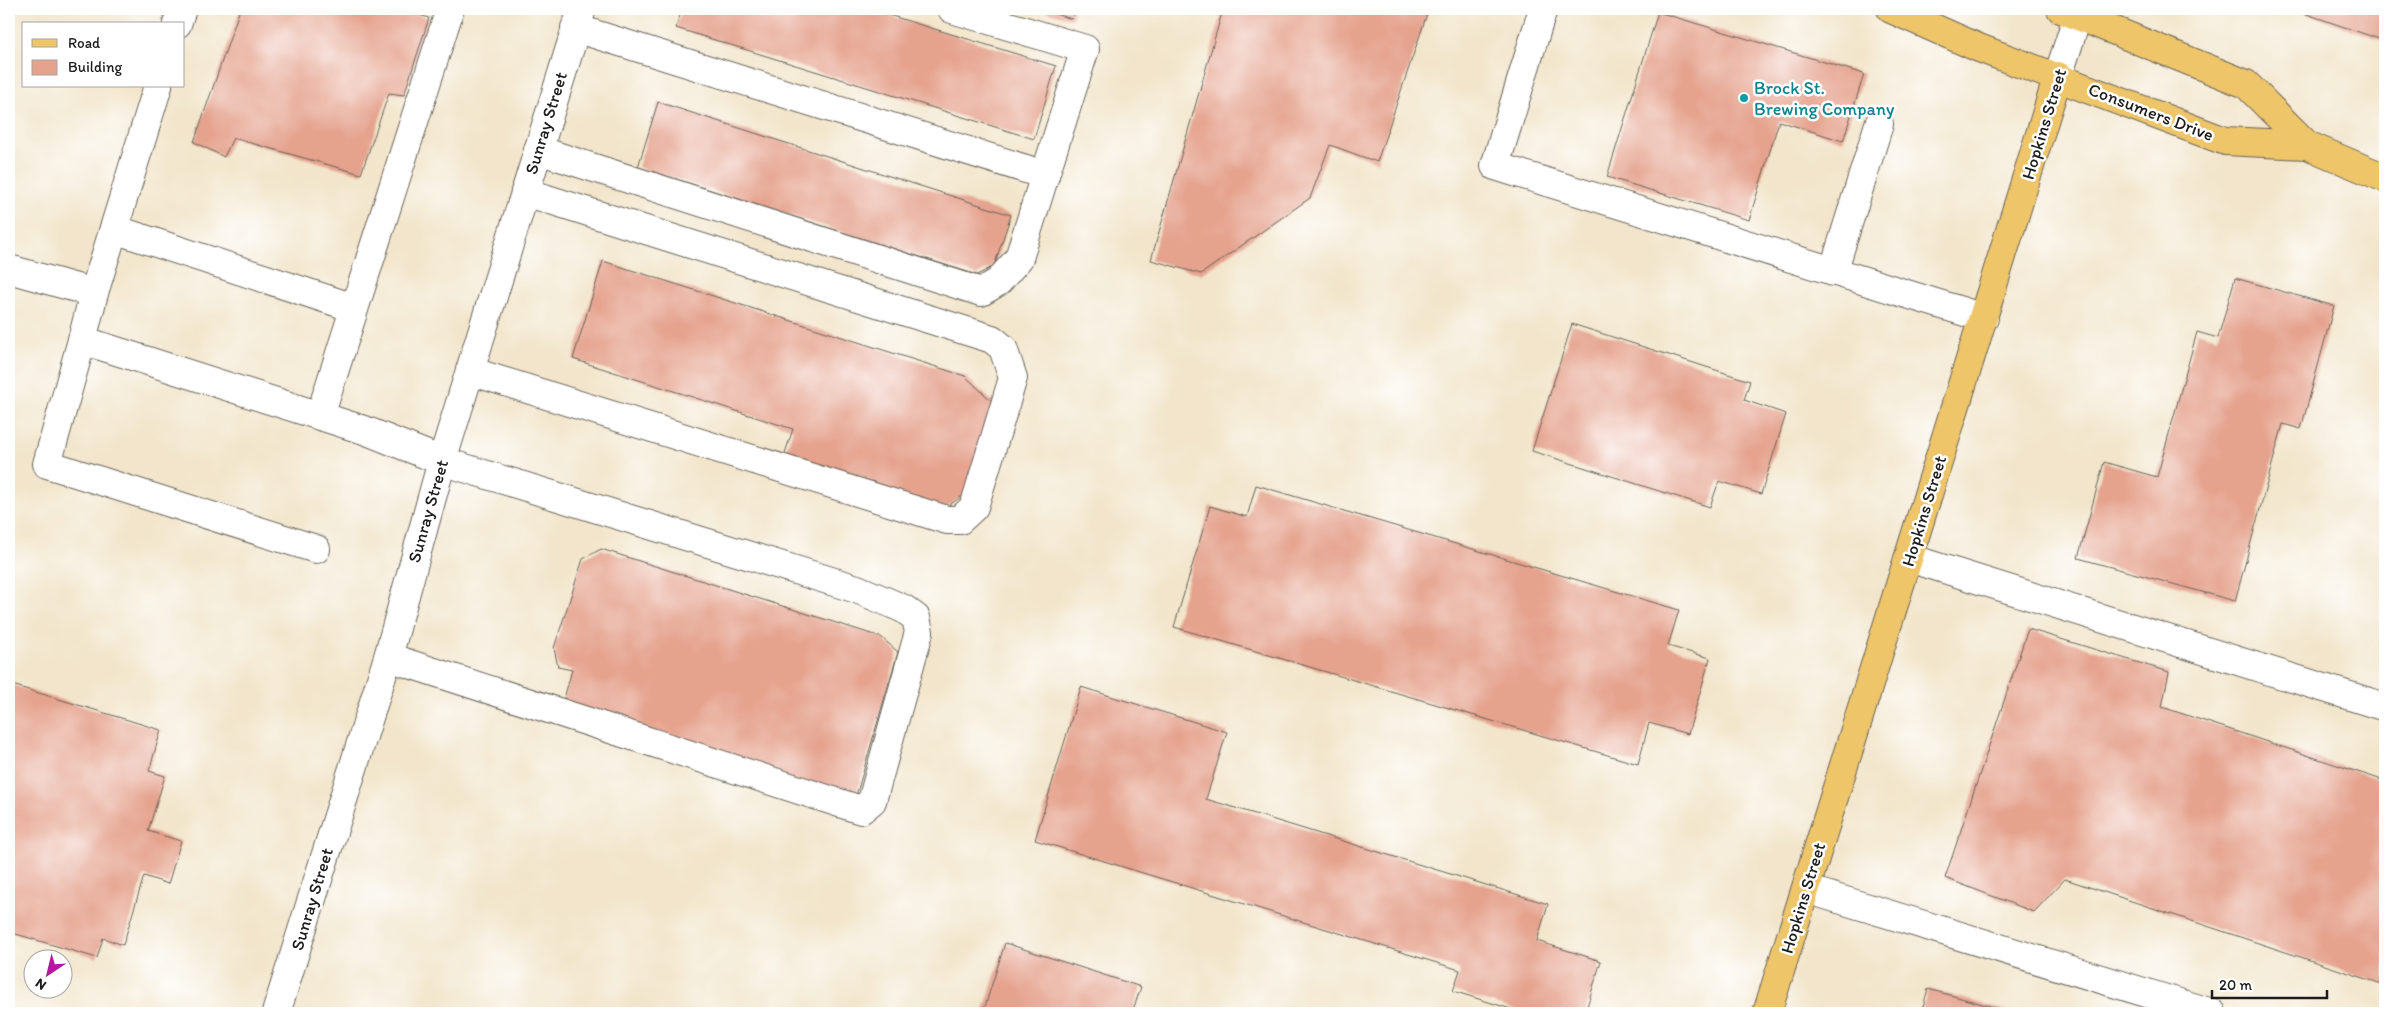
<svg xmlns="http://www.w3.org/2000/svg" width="2394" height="1022" font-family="Itim,sans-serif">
	<rect width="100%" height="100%" fill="#fff"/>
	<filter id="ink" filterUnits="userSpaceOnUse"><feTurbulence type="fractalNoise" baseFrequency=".02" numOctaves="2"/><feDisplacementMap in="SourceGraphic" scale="10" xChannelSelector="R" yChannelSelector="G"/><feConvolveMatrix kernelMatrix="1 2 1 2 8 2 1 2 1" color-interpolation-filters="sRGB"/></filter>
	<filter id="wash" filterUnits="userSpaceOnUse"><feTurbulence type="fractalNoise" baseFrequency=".0096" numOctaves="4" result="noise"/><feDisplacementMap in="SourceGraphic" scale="20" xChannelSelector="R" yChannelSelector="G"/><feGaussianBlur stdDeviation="1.12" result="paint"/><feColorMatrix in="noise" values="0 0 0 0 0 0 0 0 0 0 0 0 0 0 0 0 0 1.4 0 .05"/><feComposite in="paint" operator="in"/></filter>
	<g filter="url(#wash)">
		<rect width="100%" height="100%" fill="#f2e5cb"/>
		<g id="blocks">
			<!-- building -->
			<g fill="#e5a28d">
				<polygon points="240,9 402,9 429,18 404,95 389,93 361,174 233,138 224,157 194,142"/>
				<polygon points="682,9 869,9 1056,66 1034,139 676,28"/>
				<polygon points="1039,9 1075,9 1072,19"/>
				<polygon points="1223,9 1411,9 1427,14 1377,162 1330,145 1310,198 1201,274 1151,260"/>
				<polygon points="2292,9 2385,9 2385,41"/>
				<polygon points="1658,12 1864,74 1843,141 1779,121 1749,220 1607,177"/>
				<polygon points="658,102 1011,215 994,266 977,275 638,167"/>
				<polygon points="603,261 965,376 995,404 968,492 939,512 782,462 793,429 573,359"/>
				<polygon points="2235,278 2334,306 2301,429 2283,424 2235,601 2078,558 2104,462 2157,477 2197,332 2218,338"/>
				<polygon points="1572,324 1750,381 1744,400 1786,414 1761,494 1719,481 1710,507 1532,451"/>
				<polygon points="1256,485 1679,610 1668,646 1710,658 1688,734 1649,723 1638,764 1174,627 1210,506 1247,517"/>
				<polygon points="601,549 881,637 898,652 854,803 561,709 572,670 558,667 554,648 583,559"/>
				<polygon points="2028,629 2169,672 2162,707 2385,781 2385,985 2065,879 2034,912 1945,878"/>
				<polygon points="9,684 161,730 149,771 165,776 148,831 181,841 168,884 144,876 123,945 103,938 97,958 9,932"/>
				<polygon points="1081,687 1227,732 1206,799 1548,904 1537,941 1601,961 1585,1013 1524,1013 1453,991 1460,970 1035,840"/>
				<polygon points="1005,943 1141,987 1132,1013 983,1013"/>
				<polygon points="1928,989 2015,1013 1921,1013"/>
			</g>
		</g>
	</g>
	<g filter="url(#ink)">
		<use href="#blocks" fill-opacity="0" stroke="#676259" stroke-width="1"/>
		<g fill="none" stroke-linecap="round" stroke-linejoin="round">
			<!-- minor casing -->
			<g stroke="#676259" stroke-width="30">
				<g id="minor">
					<polyline points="952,9 1085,49 1045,175"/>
					<polyline points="1543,9 1495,166 1984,318"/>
					<polyline points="177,24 182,9"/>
					<polyline points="2058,76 2080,9"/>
					<polyline points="158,86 94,293 82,340 367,431 442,461 857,589 904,609 916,618 919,632 872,801 861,810 388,657"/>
					<polyline points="538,150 981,292 998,282 1019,258 1045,175 575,28"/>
					<polyline points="114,229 354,308"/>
					<polyline points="9,269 94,293"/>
					<polyline points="1833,272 1879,124"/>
					<polyline points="82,340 47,464 316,549"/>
					<polyline points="470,371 947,520 960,520 974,507 1013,378 1003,348 992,339 525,192"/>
					<polyline points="320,416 450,9"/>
					<polyline points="1909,558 2385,707"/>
					<polyline points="1806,889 2212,1013"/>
					<polyline points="276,1013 388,657 442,461 582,9"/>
				</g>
			</g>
			<!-- major casing -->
			<g stroke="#676259" stroke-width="30">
				<g id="major">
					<polyline points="1891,9 1979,48 2225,141 2307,145 2385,178"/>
					<polyline points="2061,9 2246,84 2307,145"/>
					<polyline points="1767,1013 2058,76"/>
				</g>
			</g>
			<!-- minor -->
			<use href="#minor" stroke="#fff" stroke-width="28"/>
			<!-- major -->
			<use href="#major" stroke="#eec569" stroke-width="28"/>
		</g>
	</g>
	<!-- markers -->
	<circle fill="#0f9aa8" stroke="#fff" stroke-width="2" cx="1744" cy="98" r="5"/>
	<g text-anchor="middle" stroke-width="5" stroke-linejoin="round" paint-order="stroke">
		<!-- culture labels -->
		<g font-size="18" fill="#0d838f" stroke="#fff" text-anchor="start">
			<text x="1754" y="94">Brock St.<tspan x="1754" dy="21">Brewing Company</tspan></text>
		</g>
		<!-- street labels -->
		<g font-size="18" fill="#1c1c1c" stroke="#fff">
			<text transform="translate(2151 112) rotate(21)" y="6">Consumers Drive</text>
			<text transform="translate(546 123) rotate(-73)" y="6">Sunray Street</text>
			<text transform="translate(2044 124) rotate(-73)" y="6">Hopkins Street</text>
			<text transform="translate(428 511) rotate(-74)" y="6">Sunray Street</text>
			<text transform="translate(1924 511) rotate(-73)" y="6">Hopkins Street</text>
			<text transform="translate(1803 898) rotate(-73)" y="6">Hopkins Street</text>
			<text transform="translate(312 899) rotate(-73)" y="6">Sunray Street</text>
		</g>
	</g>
	<!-- margin -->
	<rect width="2394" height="1022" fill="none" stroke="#fff" stroke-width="30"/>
	<!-- legend -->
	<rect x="22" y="22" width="162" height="65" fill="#ffffff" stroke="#a4a4a4"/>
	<rect x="32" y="39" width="25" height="8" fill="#eec569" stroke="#a4a4a4"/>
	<text x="68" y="48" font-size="15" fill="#1c1c1c">Road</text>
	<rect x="32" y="60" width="25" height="15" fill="#e5a28d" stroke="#a4a4a4"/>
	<text x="68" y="72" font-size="15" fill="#1c1c1c">Building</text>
	<!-- north arrow -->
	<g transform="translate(48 974) rotate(215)"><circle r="24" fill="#ffffff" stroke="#a4a4a4"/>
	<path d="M0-4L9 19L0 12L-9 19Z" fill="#b5179e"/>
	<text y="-8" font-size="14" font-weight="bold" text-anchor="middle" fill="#1c1c1c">N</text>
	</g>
	<!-- scale -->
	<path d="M2212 990v8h115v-8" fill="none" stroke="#1c1c1c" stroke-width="2.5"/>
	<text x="2219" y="990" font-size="15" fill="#1c1c1c" stroke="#ffffff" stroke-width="4" paint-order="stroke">20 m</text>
</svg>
